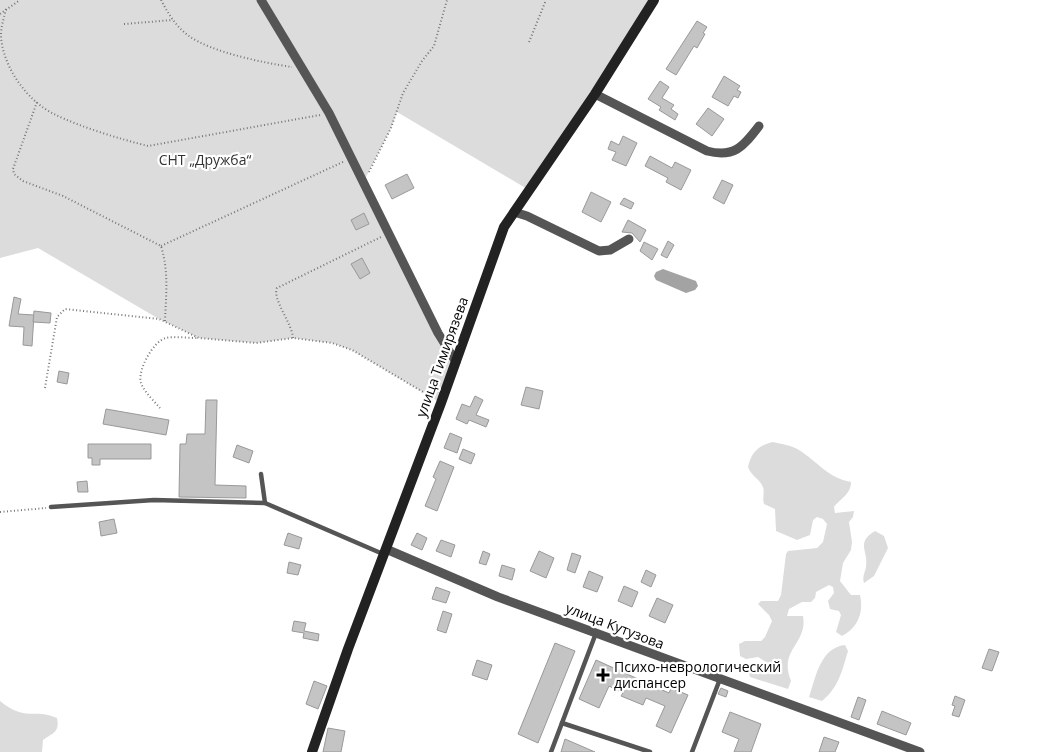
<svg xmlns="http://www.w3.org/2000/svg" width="1064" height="752" font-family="'Open Sans',sans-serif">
	<rect width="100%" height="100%" fill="#fff"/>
	<!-- green -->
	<g fill="#dcdcdc">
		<polygon points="0,0 654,0 529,190 397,112 391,128 363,183 456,362 441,403 352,350 332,343 293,338 256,343 199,338 159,319 38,248 0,258"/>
		<path d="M773,442C781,444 791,445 799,450C818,462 828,478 851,482C851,494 841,498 834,507L835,513L854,511L853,517L849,522L852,542L851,550L843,563L840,581L851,595H860C864,612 858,628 842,636L836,632L841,615L839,611L830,609L828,601L834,593L833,587L829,585L816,592L815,598L811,602H802L789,609L787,616H803C808,644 778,649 791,681L788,689L750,677L749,673C757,671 764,675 772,670L771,665L758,657L746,659L740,656L739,644L745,641H761L765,637L772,621L769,615L758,604L761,601H778L781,595L786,554L788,551L817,548L823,542L827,524L823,519L817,517L813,520L810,535L797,540L776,531L775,509L764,504C762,498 765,493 763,487C760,479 751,476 748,467C751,452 759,445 773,442Z"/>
		<path d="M875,531L884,536L888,548L874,576L864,583C862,576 865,573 866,567C869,551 855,543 875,531Z"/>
		<path d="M845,645L848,651C842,671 839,687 822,701L809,697C816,677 820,648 845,645Z"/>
		<path d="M0,701C25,722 35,708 57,718C60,732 53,733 43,740L42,752H0Z"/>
	</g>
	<!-- water -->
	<polygon fill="#a3a3a3" points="663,269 696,281 698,286 695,290 686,293 656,280 654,276 656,272"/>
	<!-- building -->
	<g fill="#c4c4c4" stroke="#999">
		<polygon points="697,21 707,27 703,33 705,34 697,48 694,46 676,75 666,69"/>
		<polygon points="724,76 740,86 737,90 741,92 738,98 734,96 728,106 712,97"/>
		<polygon points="660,81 669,87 662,98 674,105 671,109 678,114 675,120 659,110 661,107 648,99"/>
		<polygon points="708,108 724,119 712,136 696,124"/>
		<polygon points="623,136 637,143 626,166 612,160 616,152 608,149 611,141 619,145"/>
		<polygon points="650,156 672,168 675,162 691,170 681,190 666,182 668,178 645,166"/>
		<polygon points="407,174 414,188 392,199 385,185"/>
		<polygon points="722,180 733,185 724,204 713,198"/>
		<polygon points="591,192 611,202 601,222 582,212"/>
		<polygon points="624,198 634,203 631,209 620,204"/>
		<polygon points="364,213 369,224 356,230 351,220"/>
		<polygon points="628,220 646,230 640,242 632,233 622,232"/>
		<polygon points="668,241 674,245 667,258 661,255"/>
		<polygon points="644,242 658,249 652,260 640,251"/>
		<polygon points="362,258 370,273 360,279 351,264"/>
		<polygon points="14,297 21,299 18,314 34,315 32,346 23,345 24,327 9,326"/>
		<polygon points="34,311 51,313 50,323 33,322"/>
		<polygon points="59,371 69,373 67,384 57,382"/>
		<polygon points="526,387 543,391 539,409 521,405"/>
		<polygon points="475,396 483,400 476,415 489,420 486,427 469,420 467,424 456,419 462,404 470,407"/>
		<polygon points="206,400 217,400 215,485 246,486 246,498 179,497 180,444 186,444 187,434 205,434"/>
		<polygon points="106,409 169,420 166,435 103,424"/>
		<polygon points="450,433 462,438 457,453 444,448"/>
		<polygon points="88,444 151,444 151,459 100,459 100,465 92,465 92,458 88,458"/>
		<polygon points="237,445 253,451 249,463 233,457"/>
		<polygon points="463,449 475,454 471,464 459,459"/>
		<polygon points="440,461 454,467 437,511 425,506 436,479 433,477"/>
		<polygon points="87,481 88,492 78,492 77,482"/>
		<polygon points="114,519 117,533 101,536 99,522"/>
		<polygon points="288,533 302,538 299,549 284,545"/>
		<polygon points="417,533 427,538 422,550 411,545"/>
		<polygon points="441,540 455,545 451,557 436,551"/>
		<polygon points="483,551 490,554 486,565 479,563"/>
		<polygon points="539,551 554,558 546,578 530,571"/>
		<polygon points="572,553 581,556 575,573 567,570"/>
		<polygon points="289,562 301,565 298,575 287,573"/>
		<polygon points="502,565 515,569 512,580 499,576"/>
		<polygon points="646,570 656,575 651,587 641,582"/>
		<polygon points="589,571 603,577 597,592 583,587"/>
		<polygon points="624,586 638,592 632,607 618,601"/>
		<polygon points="436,587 450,592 446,603 432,599"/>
		<polygon points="657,598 673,605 665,623 649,616"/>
		<polygon points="443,611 452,614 446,633 437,630"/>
		<polygon points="294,621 306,623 304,631 319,634 318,641 303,638 304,633 292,631"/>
		<polygon points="555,643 575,651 538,743 518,734"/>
		<polygon points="989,649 999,652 992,671 982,668"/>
		<polygon points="477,660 492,665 487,680 472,675"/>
		<polygon points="596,660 669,693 671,688 688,695 671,733 656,726 665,706 646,698 643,705 621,696 623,693 609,686 599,708 579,699"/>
		<polygon points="314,681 327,686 318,709 306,704"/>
		<polygon points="721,688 728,691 726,697 718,694"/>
		<polygon points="955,696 965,700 959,717 952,715 955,706 952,705"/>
		<polygon points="858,697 866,700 859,720 851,717"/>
		<polygon points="882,711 911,723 906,735 877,724"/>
		<polygon points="730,712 761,724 751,752 734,752 739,739 722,732"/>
		<polygon points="328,728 345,731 341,752 323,752"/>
		<polygon points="824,737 839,742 835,752 819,752"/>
		<polygon points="565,739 595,752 561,752"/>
	</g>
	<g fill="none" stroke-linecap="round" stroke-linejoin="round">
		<!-- path -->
		<g stroke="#777" stroke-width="2" stroke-dasharray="1 2.5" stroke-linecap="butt">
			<path d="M161,0C168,13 176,27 189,36C211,52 264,63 292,67"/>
			<path d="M6,9C4,18 1,26 1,35C2,66 27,101 54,114C80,127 120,139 148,146L320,115"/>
			<polyline points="0,14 20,0"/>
			<polyline points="124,24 173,20"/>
			<polyline points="529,42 546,0"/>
			<path d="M37,102L13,169L14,174L23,181L63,196L161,246C169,272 166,295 165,321"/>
			<polyline points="369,172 391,128 403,93 422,61 434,46 447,0"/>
			<polyline points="161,246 345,161"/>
			<path d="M293,338C292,323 272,299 277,288L381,237"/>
			<polyline points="45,388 57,317 65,309 159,319 199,338 256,343 293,338 332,343 352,350 433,398"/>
			<path d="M160,408C154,401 145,393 141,383C137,371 153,341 166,338C175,336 187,338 197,338"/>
			<polyline points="0,512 46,508"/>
		</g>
		<!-- lane -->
		<g stroke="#555" stroke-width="4.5">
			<polyline points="261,474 265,503 383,554"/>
			<polyline points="51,507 154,500 265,503"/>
			<polyline points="562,723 650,752"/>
			<polyline points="551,752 596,633"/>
			<polyline points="692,752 720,679"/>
		</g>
		<!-- street -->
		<g stroke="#555" stroke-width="9">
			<polyline points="261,0 329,113 438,333 456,362"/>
			<path d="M595,94L707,151C734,158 743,147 759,126"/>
			<polyline points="514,212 527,216 599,251 610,250 629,239"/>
			<polyline points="386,549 498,597 920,752"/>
		</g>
		<!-- secondary -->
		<polyline stroke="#222" stroke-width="10" points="312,752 348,649 441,403 504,227 595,94 654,0"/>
	</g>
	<!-- markers -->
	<path fill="#000" stroke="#fff" stroke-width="2" d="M600.5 667.5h5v5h5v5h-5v5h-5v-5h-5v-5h5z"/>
	<g text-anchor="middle" stroke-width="4.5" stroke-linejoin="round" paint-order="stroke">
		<!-- park labels -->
		<g font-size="14" fill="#333" stroke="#fff">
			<text x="205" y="165">СНТ „Дружба“</text>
		</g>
		<!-- street labels -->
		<g font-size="14" fill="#000" stroke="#fff">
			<text transform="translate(442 357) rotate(-70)" y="5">улица Тимирязева</text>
			<text transform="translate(615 626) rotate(21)" y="5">улица Кутузова</text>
		</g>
		<!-- poi labels -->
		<g font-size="14" fill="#000" stroke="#fff" text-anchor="start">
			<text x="614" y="672">Психо-неврологический<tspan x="614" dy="16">диспансер</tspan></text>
		</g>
	</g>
</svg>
